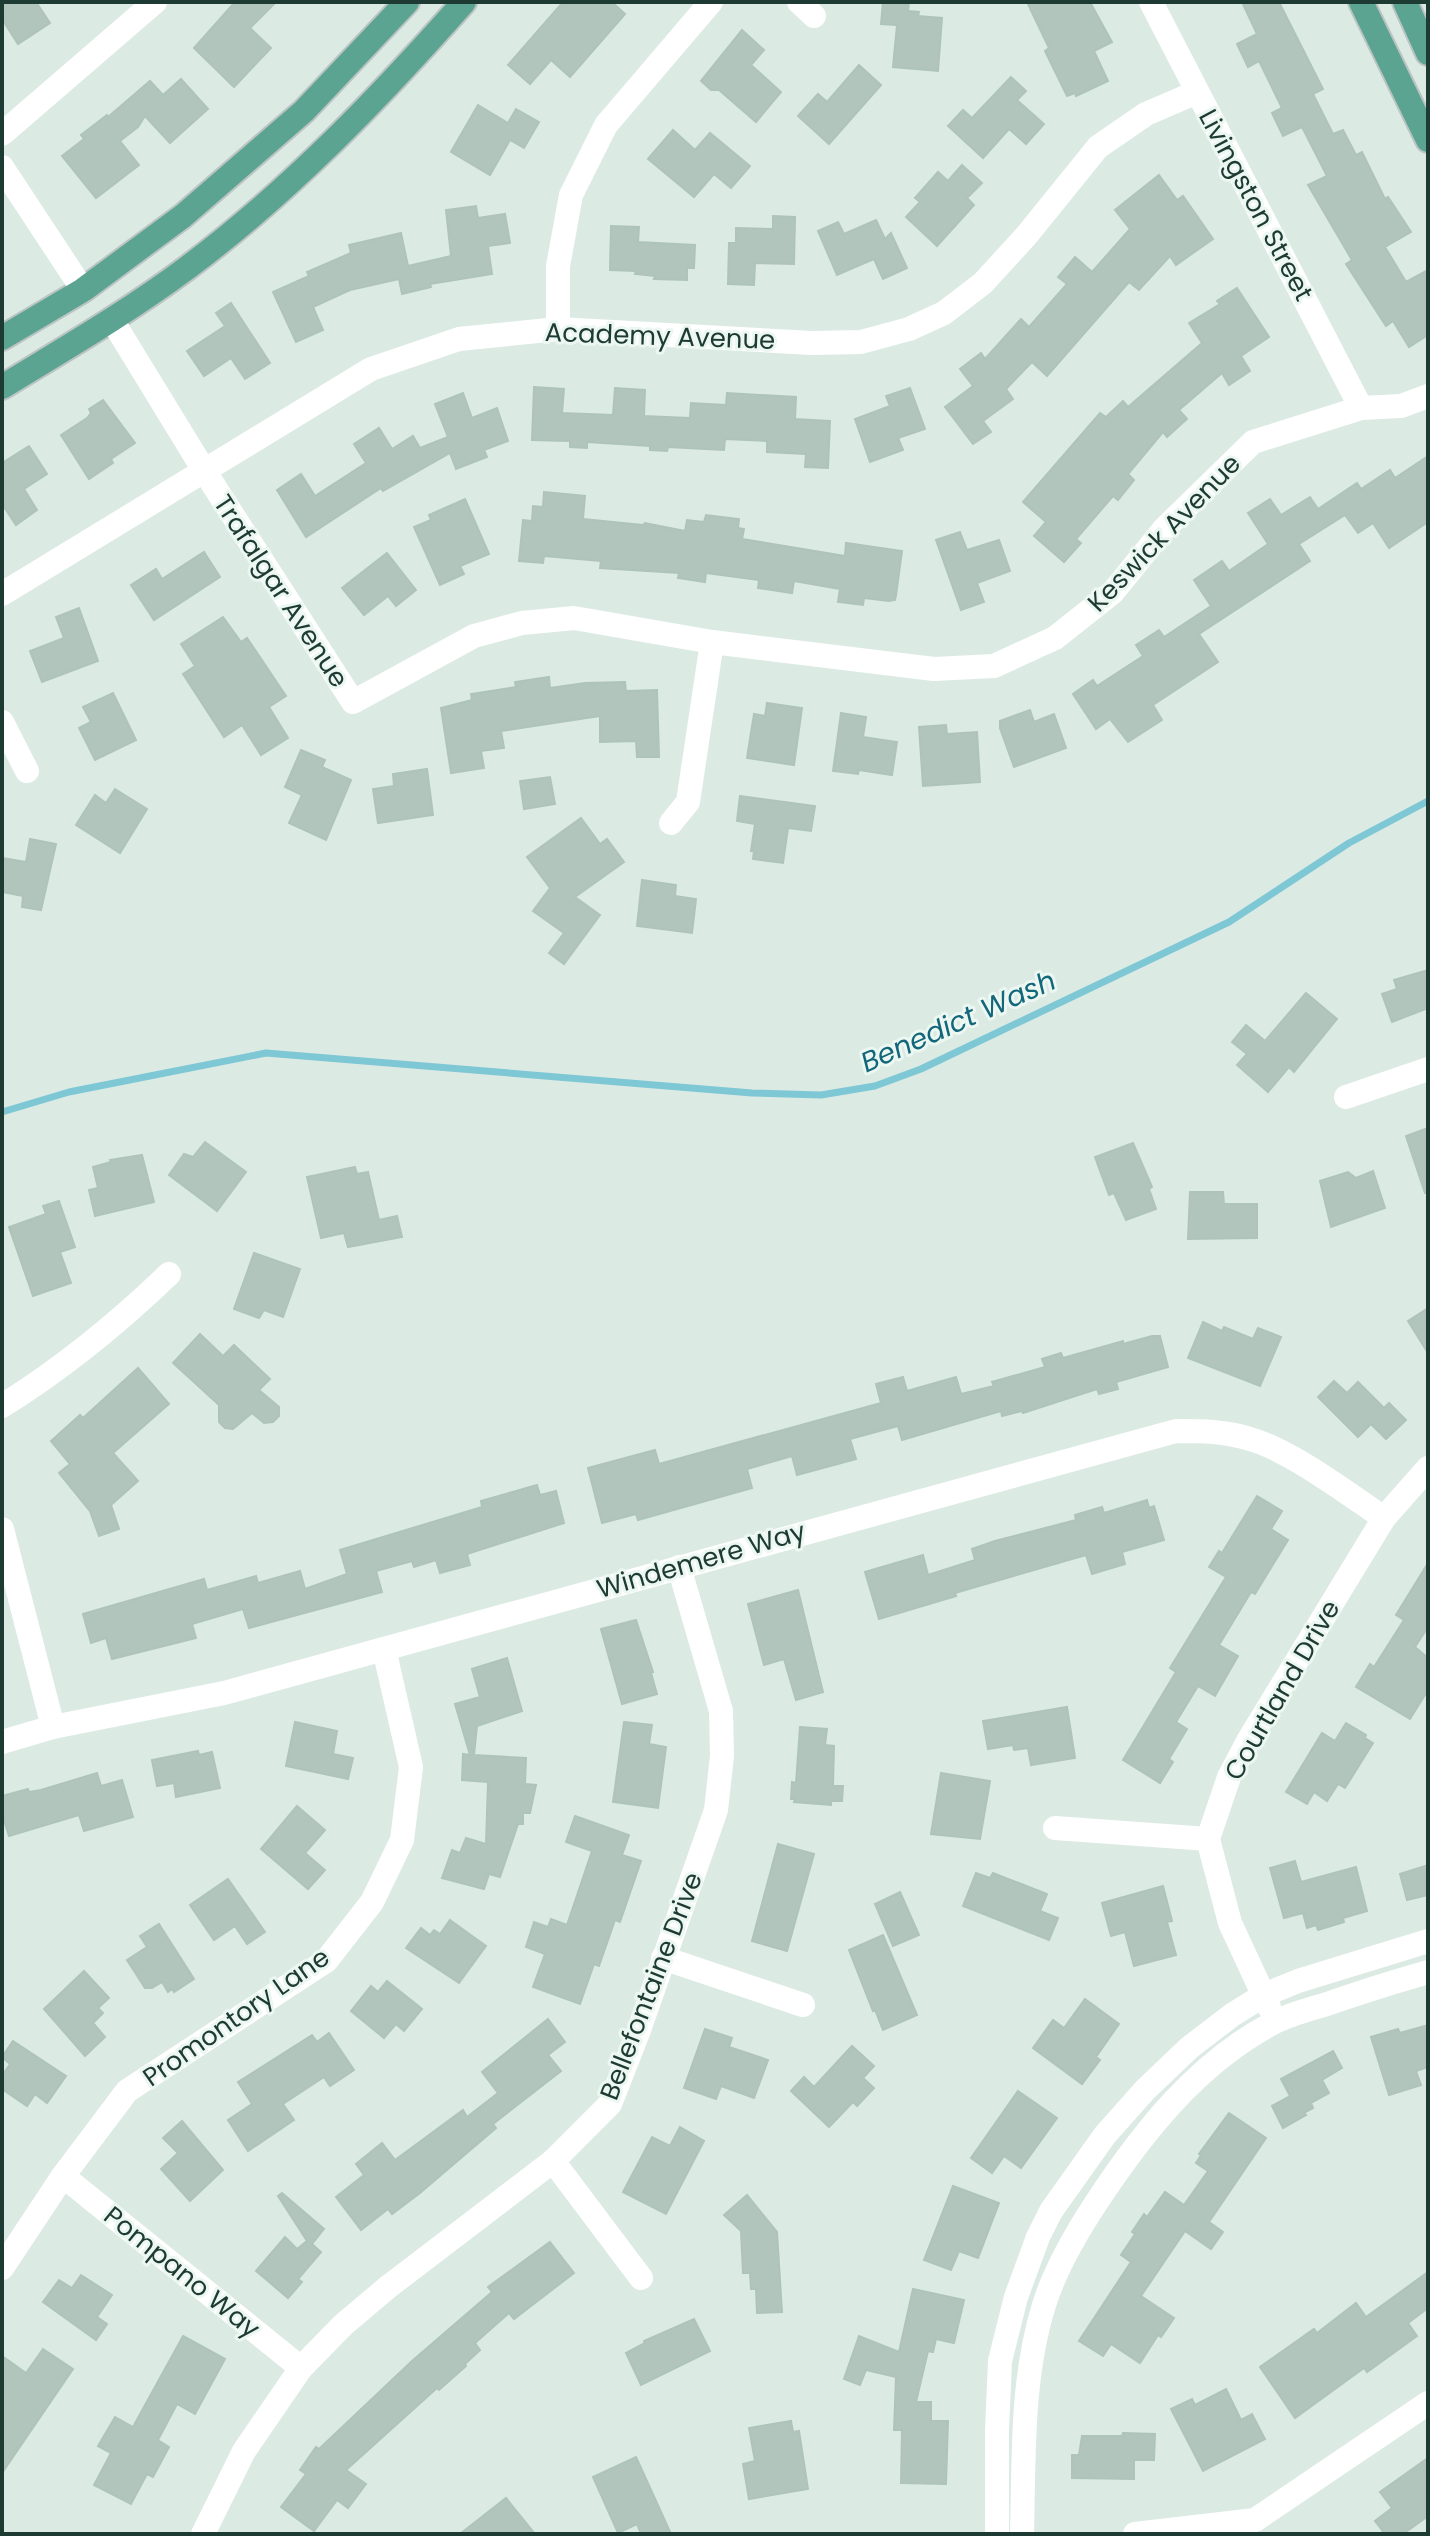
<svg xmlns="http://www.w3.org/2000/svg" width="1430" height="2536" font-family="Poppins,sans-serif">
	<rect width="100%" height="100%" fill="#dceae4"/>
	<g fill="none" stroke-linecap="round" stroke-linejoin="round">
		<!-- stream -->
		<polyline stroke="#7ec7d5" stroke-width="7" points="2,1112 69,1092 266,1053 752,1093 821,1095 875,1086 921,1069 1229,922 1349,843 1428,801"/>
	</g>
	<!-- building -->
	<g fill="#b1c5bd" stroke="#aec4bb" stroke-width="2">
		<polygon points="2,2 36,2 50,23 18,44 2,19"/>
		<polygon points="235,2 276,2 250,28 271,48 234,87 194,48"/>
		<polygon points="563,2 612,2 625,14 570,77 551,60 530,84 508,65"/>
		<polygon points="883,2 909,2 908,11 919,12 918,16 942,18 938,71 893,67 897,25 881,24"/>
		<polygon points="1027,2 1090,2 1112,42 1094,51 1108,81 1076,96 1075,93 1067,96 1045,51 1049,48"/>
		<polygon points="1242,2 1279,2 1323,89 1313,94 1333,134 1343,130 1356,155 1362,152 1385,199 1388,197 1411,232 1385,247 1406,282 1428,270 1428,335 1409,347 1393,321 1386,326 1346,264 1352,260 1308,185 1327,176 1302,127 1283,136 1272,113 1282,108 1259,61 1248,67 1237,44 1257,34"/>
		<polygon points="742,30 764,50 751,65 781,92 756,122 719,90 711,90 701,81"/>
		<polygon points="859,65 881,85 829,144 798,116 818,94 827,102"/>
		<polygon points="1011,77 1026,91 1017,100 1044,124 1026,144 1009,129 983,158 948,126 963,110 972,118"/>
		<polygon points="181,79 208,109 170,143 145,116 138,127 120,141 139,165 96,198 62,156 84,139 81,135 107,115 108,117 150,81 163,95"/>
		<polygon points="478,105 508,123 516,109 539,122 524,148 510,140 490,175 451,152"/>
		<polygon points="673,130 695,150 710,133 750,166 731,188 714,174 694,197 648,159"/>
		<polygon points="962,165 982,183 967,198 974,205 937,246 906,217 920,202 915,198 938,172 948,181"/>
		<polygon points="1159,175 1177,200 1183,196 1213,239 1176,265 1170,256 1139,290 1129,282 1047,376 1032,362 1006,389 1013,399 983,421 991,432 973,444 945,407 973,386 960,369 981,353 985,359 1021,319 1029,327 1067,284 1058,277 1075,257 1092,272 1130,229 1115,210"/>
		<polygon points="476,206 478,218 505,214 510,243 488,246 492,274 430,284 431,287 402,294 399,279 350,290 313,307 323,330 296,342 273,292 309,276 307,272 351,253 349,245 401,233 408,266 451,256 446,210"/>
		<polygon points="773,216 795,217 794,264 755,263 754,285 728,284 729,243 736,243 736,228 773,229"/>
		<polygon points="876,220 885,239 891,233 907,268 883,279 874,259 837,275 818,231 838,222 844,234"/>
		<polygon points="611,226 639,227 638,242 695,245 694,268 687,268 687,280 654,279 655,276 635,274 636,271 610,270"/>
		<polygon points="1237,288 1269,337 1241,356 1250,371 1229,385 1222,373 1179,410 1187,419 1167,437 1163,432 1128,474 1134,480 1118,500 1113,496 1076,539 1081,543 1064,562 1034,536 1046,522 1023,502 1100,413 1106,417 1123,401 1128,407 1202,343 1189,323 1220,304 1217,301"/>
		<polygon points="231,303 270,363 245,379 231,358 204,376 187,351 225,326 216,313"/>
		<polygon points="534,387 564,389 562,413 613,415 615,388 645,390 644,416 690,418 691,403 726,405 727,393 796,397 795,419 830,421 828,468 805,467 806,454 767,452 767,441 725,439 724,450 668,447 667,451 650,450 650,446 587,442 587,448 570,447 570,441 532,440"/>
		<polygon points="910,388 925,429 898,438 903,450 870,462 855,419 890,406 886,396"/>
		<polygon points="463,393 472,418 497,408 508,441 484,450 487,457 456,469 450,453 383,491 381,488 306,537 277,490 301,474 315,496 366,463 354,444 379,428 392,449 413,436 420,448 448,437 435,404"/>
		<polygon points="103,400 135,443 111,459 113,463 89,479 61,435 87,418 91,413 89,409"/>
		<polygon points="29,446 47,474 24,489 37,510 16,525 2,504 2,463"/>
		<polygon points="1428,456 1428,522 1389,548 1373,523 1358,533 1345,515 1299,544 1310,561 1199,634 1218,662 1153,705 1162,720 1128,742 1110,719 1096,729 1073,694 1093,680 1097,686 1143,656 1136,645 1159,630 1164,637 1211,606 1194,580 1222,561 1229,571 1268,544 1248,513 1270,499 1281,515 1310,497 1318,509 1357,483 1361,489 1390,470 1395,478"/>
		<polygon points="544,492 585,496 583,519 643,525 645,523 685,531 687,520 704,522 706,515 739,519 738,528 744,529 742,539 845,556 846,543 902,551 896,595 895,600 889,601 864,598 863,605 838,602 840,589 794,581 792,593 758,588 759,580 706,573 705,582 678,578 679,573 600,568 601,561 544,556 543,563 519,561 523,520 532,521 533,506 543,507"/>
		<polygon points="465,499 489,554 460,566 464,574 440,585 414,527 431,520 429,515"/>
		<polygon points="960,532 967,550 999,540 1010,571 977,583 984,602 961,610 936,540"/>
		<polygon points="204,552 220,577 154,620 131,585 156,569 162,579"/>
		<polygon points="387,553 416,590 396,606 388,596 364,615 342,588"/>
		<polygon points="79,608 98,661 42,682 30,651 64,638 56,617"/>
		<polygon points="223,617 241,642 247,638 286,696 269,707 288,738 261,755 242,725 224,737 183,674 195,666 181,644"/>
		<polygon points="549,677 550,688 585,683 625,682 626,691 657,690 659,757 637,757 636,741 600,742 600,716 501,731 504,748 481,751 484,768 451,773 441,708 472,700 471,694 516,687 515,682"/>
		<polygon points="113,693 136,740 95,760 79,728 91,722 83,707"/>
		<polygon points="767,703 802,708 794,765 747,758 754,714 765,716"/>
		<polygon points="1030,710 1034,722 1054,714 1066,748 1014,767 1000,728 1000,721"/>
		<polygon points="841,713 866,717 863,737 897,742 892,775 859,770 858,774 833,771"/>
		<polygon points="946,725 947,734 977,732 980,782 923,786 919,727"/>
		<polygon points="301,750 325,760 322,767 351,780 326,840 289,823 302,795 285,787"/>
		<polygon points="427,769 433,815 378,823 373,789 394,786 393,774"/>
		<polygon points="550,777 555,804 524,809 520,781"/>
		<polygon points="115,789 147,809 120,853 76,825 95,795 106,803"/>
		<polygon points="740,796 815,806 811,831 788,828 783,863 753,859 754,851 751,851 755,824 737,821"/>
		<polygon points="581,818 600,844 607,839 624,862 575,897 600,915 564,964 549,953 564,933 533,911 550,888 527,857"/>
		<polygon points="30,839 56,844 41,910 22,907 23,896 2,892 2,858 26,862"/>
		<polygon points="642,880 676,885 675,896 696,899 692,933 637,926"/>
		<polygon points="1428,970 1428,1008 1392,1022 1382,994 1397,989 1394,980"/>
		<polygon points="1306,993 1337,1019 1294,1072 1289,1067 1268,1092 1237,1065 1247,1054 1232,1042 1246,1025 1265,1041"/>
		<polygon points="1428,1128 1428,1193 1425,1193 1406,1136"/>
		<polygon points="205,1142 246,1172 217,1211 169,1175 184,1154 193,1157"/>
		<polygon points="1133,1143 1152,1187 1149,1189 1156,1209 1126,1220 1114,1193 1109,1195 1095,1157"/>
		<polygon points="142,1155 154,1202 95,1216 89,1190 98,1188 93,1167 111,1162 110,1160"/>
		<polygon points="355,1167 357,1174 368,1172 379,1220 397,1216 402,1237 348,1247 344,1233 321,1238 307,1177"/>
		<polygon points="1373,1171 1385,1208 1331,1227 1320,1181 1348,1172 1356,1178"/>
		<polygon points="1190,1192 1223,1192 1224,1204 1257,1204 1257,1238 1188,1239"/>
		<polygon points="59,1201 75,1247 60,1252 71,1283 33,1296 9,1227 46,1214 43,1206"/>
		<polygon points="254,1253 300,1269 283,1317 264,1310 259,1318 234,1309"/>
		<polygon points="1428,1308 1428,1353 1408,1321"/>
		<polygon points="1203,1322 1222,1331 1224,1327 1253,1339 1258,1328 1281,1337 1260,1386 1188,1358"/>
		<polygon points="200,1334 223,1356 234,1345 270,1379 259,1390 279,1407 279,1416 273,1422 264,1423 252,1413 233,1429 225,1428 219,1422 219,1405 173,1363"/>
		<polygon points="1152,1336 1160,1336 1168,1367 1116,1382 1118,1389 1099,1394 1097,1389 1023,1413 1022,1411 1002,1416 1001,1411 902,1440 898,1426 850,1439 856,1459 797,1475 792,1456 747,1469 752,1488 638,1520 636,1514 602,1523 588,1468 655,1450 659,1464 881,1403 876,1384 903,1377 907,1391 956,1377 961,1394 994,1386 992,1382 1045,1367 1042,1359 1061,1353 1063,1358 1123,1341 1123,1344"/>
		<polygon points="138,1368 169,1404 113,1453 138,1481 111,1505 119,1529 99,1536 90,1511 59,1473 70,1464 51,1441 80,1415 83,1418"/>
		<polygon points="1334,1381 1347,1393 1358,1382 1384,1408 1389,1403 1406,1420 1386,1439 1371,1424 1358,1437 1318,1397"/>
		<polygon points="537,1485 540,1495 556,1491 564,1523 467,1554 470,1565 440,1573 436,1560 414,1567 412,1561 376,1571 382,1592 249,1628 243,1609 192,1624 196,1638 112,1659 106,1638 91,1643 83,1614 204,1579 207,1590 256,1576 258,1583 300,1571 305,1589 347,1574 340,1550 482,1507 481,1501"/>
		<polygon points="1257,1496 1282,1511 1271,1529 1288,1540 1255,1594 1251,1592 1219,1645 1238,1656 1215,1696 1198,1686 1176,1722 1187,1729 1169,1759 1173,1762 1160,1783 1123,1760 1176,1672 1170,1668 1226,1577 1209,1567 1219,1551 1222,1553"/>
		<polygon points="1147,1500 1149,1508 1154,1506 1164,1540 1122,1552 1125,1564 1092,1574 1086,1555 955,1593 956,1596 879,1619 865,1572 923,1555 928,1575 975,1560 972,1549 995,1541 1076,1520 1075,1515 1102,1507 1104,1513"/>
		<polygon points="1428,1563 1428,1627 1415,1647 1428,1658 1428,1690 1410,1719 1356,1687 1370,1664 1374,1667 1404,1620 1396,1615"/>
		<polygon points="798,1590 823,1692 796,1700 784,1659 764,1665 748,1604"/>
		<polygon points="636,1620 653,1672 651,1673 657,1694 622,1704 601,1629"/>
		<polygon points="507,1658 522,1711 477,1726 474,1755 526,1758 525,1784 536,1785 530,1813 523,1813 523,1824 518,1824 500,1877 489,1874 484,1889 442,1878 452,1850 460,1853 466,1838 486,1844 488,1782 462,1780 463,1754 470,1755 455,1704 480,1697 472,1669"/>
		<polygon points="1067,1707 1075,1758 1031,1765 1028,1748 1014,1750 1013,1745 988,1749 983,1721"/>
		<polygon points="295,1722 337,1731 333,1754 353,1758 348,1779 286,1766"/>
		<polygon points="624,1722 652,1725 649,1744 666,1747 658,1808 613,1802"/>
		<polygon points="1346,1723 1366,1735 1365,1738 1373,1743 1345,1788 1338,1784 1327,1801 1314,1792 1307,1804 1286,1792 1322,1733 1335,1741"/>
		<polygon points="800,1727 827,1729 825,1745 834,1746 833,1786 843,1786 842,1801 831,1801 831,1805 794,1802 795,1799 791,1799 792,1782 796,1783"/>
		<polygon points="198,1751 199,1755 212,1752 220,1788 176,1797 174,1783 157,1786 152,1760"/>
		<polygon points="97,1773 101,1786 122,1780 133,1817 84,1831 79,1815 9,1836 2,1814 2,1796 28,1789 29,1792 41,1790"/>
		<polygon points="941,1773 990,1781 980,1839 931,1834"/>
		<polygon points="297,1806 325,1830 305,1853 325,1870 308,1889 261,1849"/>
		<polygon points="575,1816 629,1835 622,1855 641,1861 620,1922 615,1920 599,1966 594,1964 580,2004 533,1987 545,1954 526,1947 534,1922 548,1927 551,1919 567,1925 592,1851 566,1842"/>
		<polygon points="778,1844 814,1854 787,1951 752,1941"/>
		<polygon points="1295,1861 1301,1882 1356,1867 1367,1911 1343,1918 1344,1922 1318,1930 1316,1925 1307,1928 1303,1913 1284,1918 1270,1868"/>
		<polygon points="1428,1865 1428,1895 1407,1900 1400,1874"/>
		<polygon points="976,1873 990,1878 993,1873 1047,1894 1040,1911 1058,1918 1049,1940 963,1906"/>
		<polygon points="228,1879 265,1932 247,1944 235,1926 214,1940 190,1905"/>
		<polygon points="1163,1886 1172,1921 1167,1922 1176,1955 1134,1966 1125,1932 1111,1936 1102,1903"/>
		<polygon points="900,1892 919,1935 893,1946 875,1904"/>
		<polygon points="450,1920 486,1946 459,1983 406,1948 421,1928 430,1935 434,1930 440,1934"/>
		<polygon points="159,1924 194,1979 174,1992 172,1989 168,1992 162,1982 152,1988 145,1988 127,1960 147,1947 140,1936"/>
		<polygon points="883,1935 917,2015 883,2030 875,2010 873,2011 849,1950"/>
		<polygon points="84,1971 109,1998 98,2008 103,2013 93,2023 105,2037 85,2056 44,2009"/>
		<polygon points="387,1981 422,2009 404,2031 396,2024 384,2038 351,2011 371,1986 378,1992"/>
		<polygon points="1085,1999 1119,2024 1096,2057 1100,2060 1082,2084 1033,2048 1053,2020 1064,2028"/>
		<polygon points="548,2019 565,2042 548,2055 561,2071 493,2124 496,2128 420,2193 392,2214 388,2209 361,2230 336,2197 364,2175 356,2164 382,2143 395,2160 463,2110 467,2117 498,2093 482,2072"/>
		<polygon points="1428,2025 1428,2067 1416,2071 1421,2085 1389,2095 1371,2037 1398,2029 1400,2033"/>
		<polygon points="705,2029 732,2038 729,2047 768,2060 754,2098 721,2086 716,2099 684,2088"/>
		<polygon points="329,2033 354,2070 330,2086 324,2077 283,2104 294,2120 248,2151 228,2120 252,2104 238,2082 312,2035 317,2042"/>
		<polygon points="13,2041 66,2076 47,2103 35,2094 27,2106 2,2089 2,2076 10,2064 2,2057"/>
		<polygon points="852,2046 874,2066 863,2078 874,2088 857,2106 853,2102 829,2127 791,2091 804,2077 814,2087"/>
		<polygon points="1333,2051 1342,2068 1322,2080 1329,2093 1311,2103 1313,2108 1304,2113 1306,2115 1283,2128 1272,2106 1290,2096 1281,2079"/>
		<polygon points="1018,2091 1057,2118 1021,2168 1004,2156 992,2173 971,2158"/>
		<polygon points="1229,2113 1266,2138 1209,2222 1223,2232 1211,2249 1185,2231 1141,2296 1174,2318 1161,2337 1158,2335 1140,2363 1111,2344 1103,2356 1079,2341 1131,2262 1121,2255 1135,2234 1132,2232 1144,2214 1147,2217 1165,2192 1184,2205 1208,2171 1196,2163 1201,2155 1199,2154"/>
		<polygon points="182,2121 223,2170 190,2201 161,2169 178,2153 163,2138"/>
		<polygon points="680,2127 704,2141 666,2214 623,2192 652,2137 670,2146"/>
		<polygon points="953,2186 999,2203 978,2258 959,2251 951,2270 924,2260"/>
		<polygon points="282,2193 324,2229 312,2244 321,2252 298,2279 302,2282 288,2298 256,2271 285,2237 297,2249 307,2241 278,2196"/>
		<polygon points="747,2195 777,2232 782,2312 757,2313 756,2289 751,2289 750,2273 743,2273 741,2231 724,2215"/>
		<polygon points="550,2242 574,2273 514,2319 509,2313 475,2343 480,2350 465,2364 466,2366 439,2390 437,2388 346,2470 366,2484 348,2508 337,2500 314,2531 281,2507 306,2474 300,2470 316,2447 319,2449 412,2361 492,2292 488,2287"/>
		<polygon points="1428,2272 1428,2308 1408,2323 1417,2336 1367,2372 1364,2368 1295,2418 1260,2367 1314,2329 1317,2333 1356,2303 1366,2317"/>
		<polygon points="81,2275 112,2295 97,2317 107,2324 96,2340 43,2302 59,2280 72,2288"/>
		<polygon points="913,2289 964,2300 954,2343 936,2339 933,2352 928,2351 916,2402 931,2402 931,2421 948,2421 946,2484 901,2483 902,2430 894,2430 896,2377 866,2370 860,2385 844,2379 859,2336 899,2352"/>
		<polygon points="694,2319 710,2351 641,2385 626,2353 645,2343 644,2341"/>
		<polygon points="183,2336 225,2359 195,2414 177,2404 158,2440 169,2447 153,2477 147,2474 131,2504 94,2485 111,2453 98,2446 115,2417 133,2427"/>
		<polygon points="43,2349 73,2369 2,2473 2,2356 26,2373"/>
		<polygon points="1226,2389 1241,2420 1252,2414 1265,2439 1203,2471 1171,2409 1192,2399 1195,2405"/>
		<polygon points="791,2421 793,2432 799,2431 808,2489 749,2499 743,2464 755,2461 749,2428"/>
		<polygon points="1123,2433 1155,2434 1154,2460 1134,2460 1134,2479 1072,2478 1072,2455 1079,2455 1082,2436 1122,2436"/>
		<polygon points="636,2457 671,2534 641,2534 637,2524 618,2533 593,2477"/>
		<polygon points="1428,2458 1428,2516 1403,2534 1385,2534 1375,2521 1392,2508 1380,2492"/>
		<polygon points="506,2498 535,2534 460,2534"/>
	</g>
	<g fill="none" stroke-linecap="round" stroke-linejoin="round">
		<!-- major casing -->
		<g stroke="#bbc4c2" stroke-width="28">
			<g id="major">
				<polyline points="1361,2 1428,140"/>
				<polyline points="1405,2 1428,53"/>
				<polyline points="2,338 83,290 183,216 304,111 407,2"/>
				<path d="M2,387C64,349 128,312 187,268C290,191 379,98 464,2"/>
			</g>
		</g>
		<!-- minor -->
		<g stroke="#fff" stroke-width="24">
			<polyline points="799,2 814,16"/>
			<polyline points="1151,2 1361,408"/>
			<polyline points="2,134 155,2"/>
			<polyline points="2,167 83,290"/>
			<polyline points="112,320 205,472 353,702 474,636 522,623 574,618 712,642 934,669 994,666 1055,638 1113,592 1164,529 1253,442 1361,408 1401,406 1428,396"/>
			<polyline points="558,329 558,266 571,195 606,125 711,2"/>
			<polyline points="2,594 371,369 459,339 558,329 812,343 861,342 909,329 944,313 983,283 1026,236 1098,147 1146,114 1197,92"/>
			<polyline points="2,722 27,771"/>
			<polyline points="671,823 688,802 712,642"/>
			<polyline points="1346,1097 1428,1069"/>
			<path d="M2,1406C63,1368 117,1324 169,1274"/>
			<polyline points="2,1529 53,1727"/>
			<path d="M2,1742L53,1727L224,1693L1176,1431C1202,1431 1225,1431 1250,1439C1290,1450 1348,1494 1384,1518"/>
			<polyline points="1055,1828 1208,1839"/>
			<polyline points="663,1958 803,2005"/>
			<polyline points="1269,2007 1230,1923 1208,1839 1229,1777 1248,1741 1384,1518 1428,1468"/>
			<polyline points="553,2161 641,2278"/>
			<polyline points="63,2176 301,2368"/>
			<polyline points="2,2268 63,2176 127,2091 326,1961 372,1902 402,1840 411,1767 384,1649"/>
			<polyline points="203,2534 244,2451 301,2368 343,2325 388,2287 553,2161 610,2104 639,2030 716,1810 722,1756 721,1711 679,1567"/>
			<polyline points="997,2534 997,2430 1000,2361 1016,2297 1038,2237 1051,2211 1105,2135 1145,2090 1189,2048 1232,2015 1264,1995 1298,1981 1428,1941"/>
			<path d="M1022,2534C1024,2458 1021,2379 1044,2305C1055,2269 1075,2235 1096,2203C1142,2133 1197,2063 1273,2023C1288,2015 1307,2010 1324,2005C1358,1993 1393,1982 1428,1972"/>
			<polyline points="1135,2534 1255,2520 1428,2403"/>
		</g>
		<!-- major -->
		<use href="#major" stroke="#5ca492" stroke-width="24"/>
	</g>
	<g text-anchor="middle" stroke-width="6" stroke-linejoin="round" paint-order="stroke">
		<!-- street labels -->
		<g font-size="26" fill="#1d3a33" stroke="#ecf7f2">
			<text transform="translate(1256 205) rotate(62)" y="9">Livingston Street</text>
			<text transform="translate(660 336) rotate(2)" y="9">Academy Avenue</text>
			<text transform="translate(1164 533) rotate(-46)" y="9">Keswick Avenue</text>
			<text transform="translate(281 591) rotate(57)" y="9">Trafalgar Avenue</text>
			<text transform="translate(701 1560) rotate(-16)" y="9">Windemere Way</text>
			<text transform="translate(1282 1690) rotate(-60)" y="9">Courtland Drive</text>
			<text transform="translate(651 1986) rotate(-69)" y="9">Bellefontaine Drive</text>
			<text transform="translate(236 2017) rotate(-35)" y="9">Promontory Lane</text>
			<text transform="translate(182 2272) rotate(39)" y="9">Pompano Way</text>
		</g>
		<!-- water labels -->
		<g font-size="28" font-style="italic" fill="#13677a" stroke="#ecf7f2">
			<text transform="translate(958 1021) rotate(-24)" y="10">Benedict Wash</text>
		</g>
	</g>
	<!-- border -->
	<rect width="1430" height="2536" fill="none" stroke="#1d3a33" stroke-width="8"/>
</svg>
